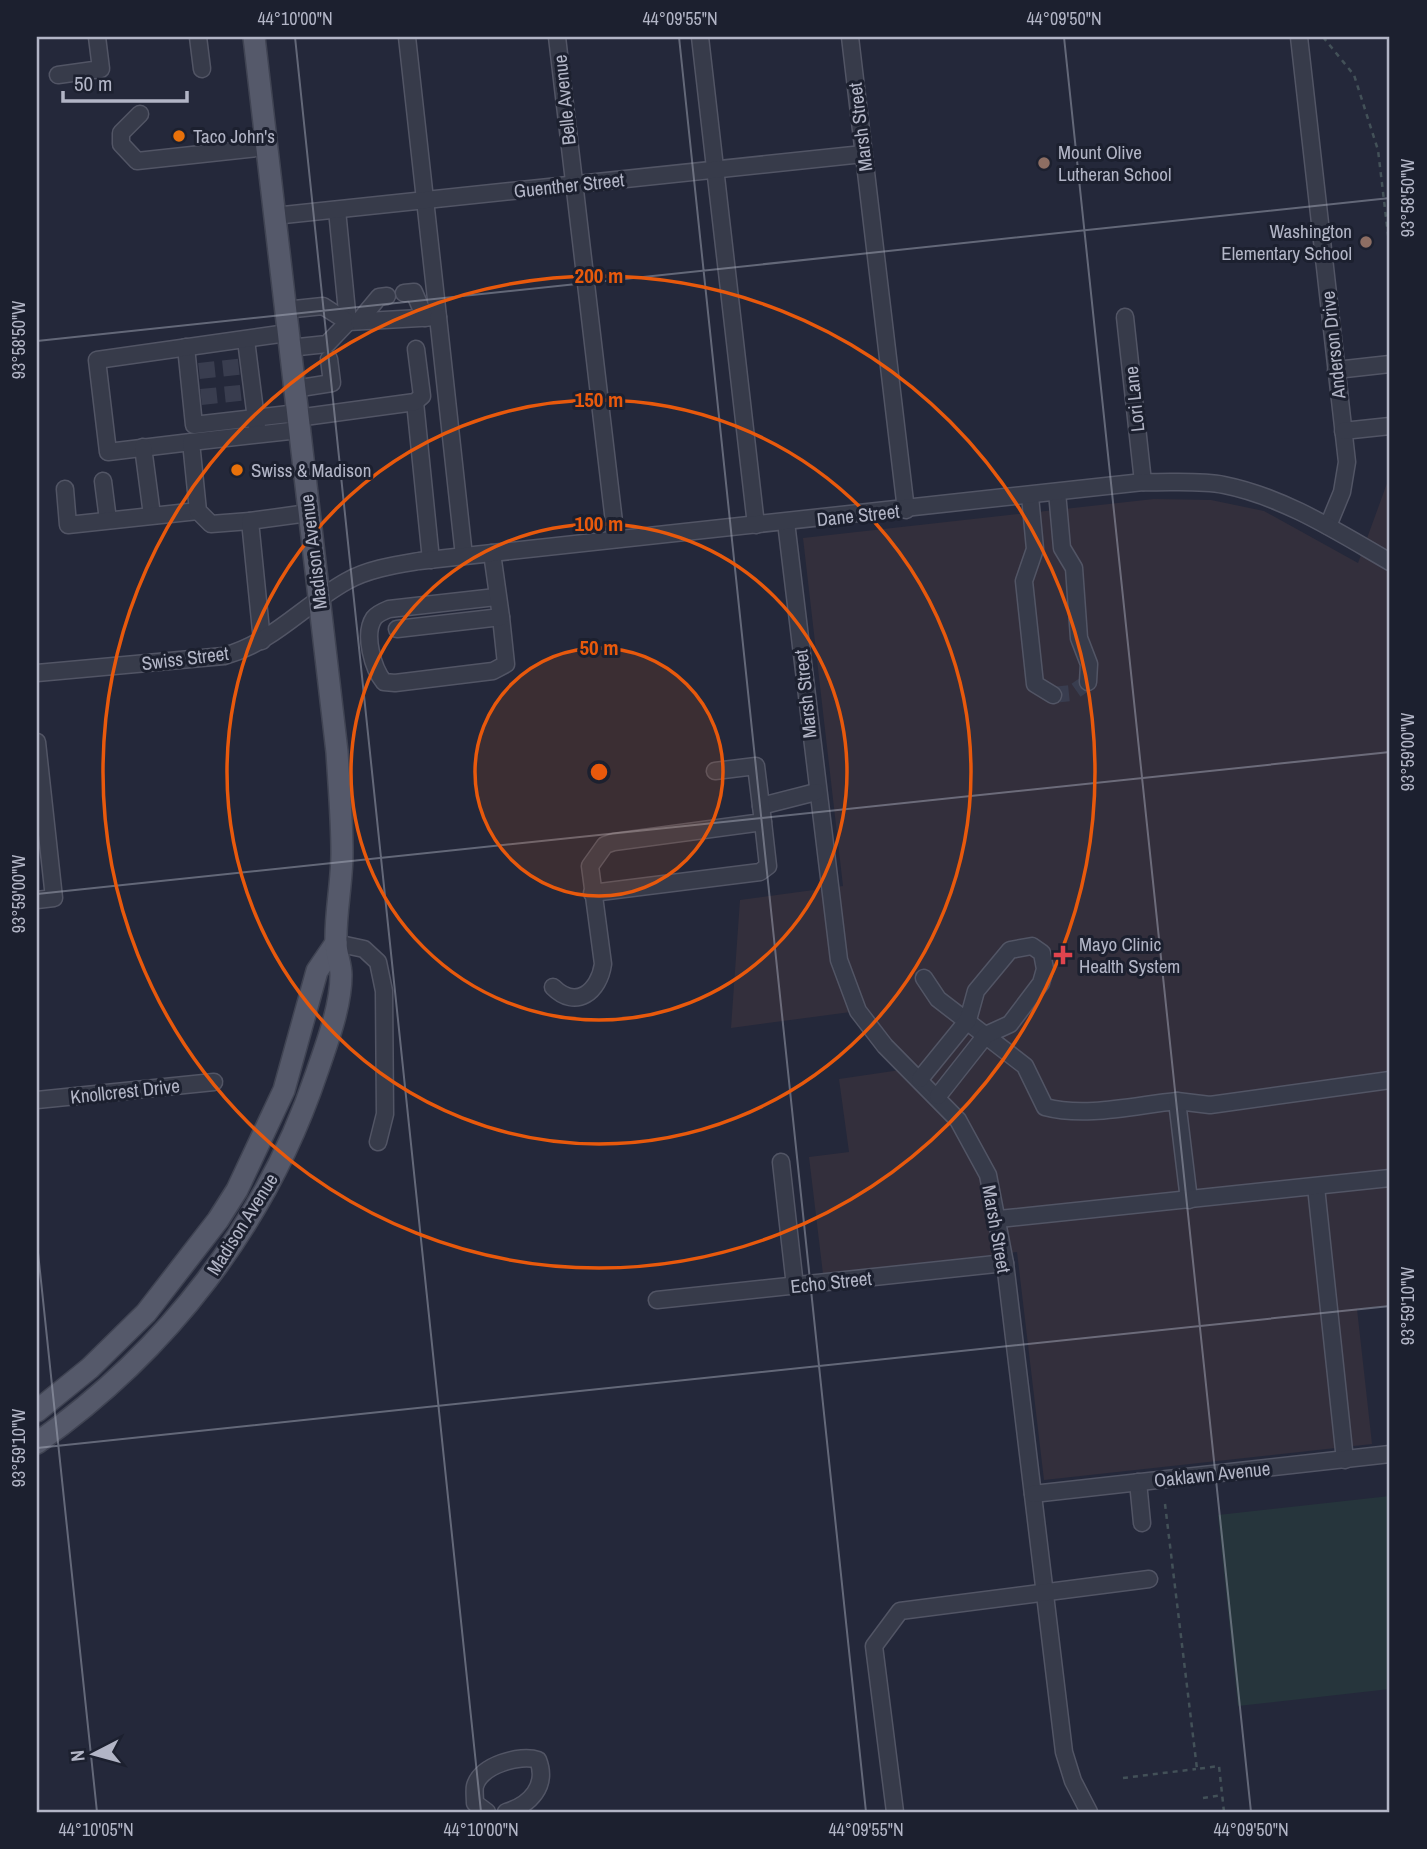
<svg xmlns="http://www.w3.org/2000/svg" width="1427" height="1849" font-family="'Archivo Narrow',sans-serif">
	<rect width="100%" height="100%" fill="#24283a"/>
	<!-- medical -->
	<polygon fill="#332f3c" points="1390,475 1390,1305 1357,1309 1372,1444 1044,1480 1017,1252 823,1274 809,1157 849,1152 839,1079 907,1069 858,1011 731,1028 740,900 843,886 803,538 1154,499 1211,500 1264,511 1358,563"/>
	<!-- green -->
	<polygon fill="#26353c" points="1390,1496 1390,1689 1238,1706 1218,1515"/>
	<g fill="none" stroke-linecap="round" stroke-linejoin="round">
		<!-- minor-tunnel -->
		<g stroke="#393d4f" stroke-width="16" stroke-dasharray="16 8" stroke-linecap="butt">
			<polyline points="199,371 246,366"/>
			<polyline points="201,397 249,392"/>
			<polyline points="1053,695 1072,693 1088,682"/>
		</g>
		<!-- minor casing -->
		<g stroke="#525565" stroke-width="19">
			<g id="minor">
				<polyline points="198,37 202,69"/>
				<polyline points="557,37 616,539"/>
				<polyline points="700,37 756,525"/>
				<polyline points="850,37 906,510"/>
				<polyline points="1299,37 1347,462 1342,492 1328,526"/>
				<polyline points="58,75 101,69 97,37"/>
				<polyline points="140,114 121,133 121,144 137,161 266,147"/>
				<polyline points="337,210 348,322 438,317 407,37"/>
				<polyline points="274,216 863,154"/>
				<polyline points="404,293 414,292 425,318"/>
				<polyline points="285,310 323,306 348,322 327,344 289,348"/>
				<polyline points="438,317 464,556"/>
				<polyline points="1125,317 1143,482"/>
				<polyline points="359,321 379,297 387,296"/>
				<polyline points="246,340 257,427"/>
				<polyline points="186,347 194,425 297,413"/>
				<polyline points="1336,370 1390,364"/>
				<polyline points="294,389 332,383 329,359"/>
				<polyline points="415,402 431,560"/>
				<polyline points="297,418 415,402 422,396 416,349"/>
				<polyline points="1343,431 1390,426"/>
				<polyline points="191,442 108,452 97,360 287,333"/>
				<polyline points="143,447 152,515"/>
				<polyline points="103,481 108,520"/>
				<polyline points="65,489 68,525 198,511"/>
				<polyline points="1057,492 1062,548 1074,568 1079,638 1089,664 1088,682"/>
				<polyline points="1030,496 1035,549 1024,581 1035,684 1053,695"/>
				<polyline points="250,521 211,524 198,511 191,442 299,430"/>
				<polyline points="786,522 839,960 858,1011 885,1046 958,1120 988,1175 1005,1263 1064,1752 1073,1781 1089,1812"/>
				<path d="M496,597L389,609C384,611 377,614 374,618C363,634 373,669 384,682L395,683L493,671L506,664L501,617"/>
				<polyline points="397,629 501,617 492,553"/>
				<polyline points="262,641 250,521 308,513"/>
				<path d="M37,673L224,656C274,642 302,606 347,581C368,569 395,565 419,561L1143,482C1169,483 1199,480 1224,485C1284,497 1338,532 1390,562"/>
				<polyline points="37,742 54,898 37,900"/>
				<polyline points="761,806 816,792"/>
				<polyline points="592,893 760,872 768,866 763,822"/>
				<polyline points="336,943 364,949 378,962 384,991 385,1114 378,1142"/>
				<path d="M924,978L938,999L1025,1066L1045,1107C1086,1118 1136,1105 1177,1101L1189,1200"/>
				<path d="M553,987C576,1010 599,992 603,964L590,866L605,845L614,842L763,822L756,766L715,771"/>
				<polyline points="920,1079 968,1020 976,991 1010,950 1032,946 1042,953 1045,969 1041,983 1010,1024 986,1035 938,1096"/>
				<polyline points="37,1100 214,1082"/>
				<polyline points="1177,1101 1210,1105 1390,1080"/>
				<polyline points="781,1162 795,1286"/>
				<polyline points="1316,1187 1345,1460"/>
				<polyline points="999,1219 1390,1178"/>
				<polyline points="657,1300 1005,1263"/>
				<polyline points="1138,1482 1142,1523"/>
				<polyline points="1033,1494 1390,1454"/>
				<path d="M487,1812L475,1803C475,1798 474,1790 475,1786C481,1765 520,1754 538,1760C548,1786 530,1805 506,1812"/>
				<polyline points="895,1812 874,1646 900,1611 1149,1579"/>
			</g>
		</g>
		<!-- major casing -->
		<g stroke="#404453" stroke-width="24">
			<g id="major">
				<polyline points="37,1411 90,1368 146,1313 218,1220 237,1190 284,1090 317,971 336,943"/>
				<path d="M37,1443C167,1351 266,1224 317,1072C327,1043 341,1006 341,975C341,964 336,954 336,943C335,914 342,883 342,853C342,819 339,786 337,752L254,37"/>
			</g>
		</g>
		<!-- path -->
		<g stroke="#435158" stroke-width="2.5" stroke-dasharray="5 5" stroke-linecap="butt">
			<polyline points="1323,37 1354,75 1378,150 1390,251"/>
			<polyline points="1165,1504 1197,1769 1219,1766 1224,1812"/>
			<polyline points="1123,1778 1196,1769"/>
			<polyline points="1203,1798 1222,1795"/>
		</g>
		<!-- minor -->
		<use href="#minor" stroke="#373b4a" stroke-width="16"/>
		<!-- major -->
		<use href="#major" stroke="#55596a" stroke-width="21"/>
	</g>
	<!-- ticks -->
	<path fill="none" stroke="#b2b5c6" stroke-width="2" stroke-opacity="0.45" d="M295,37L481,1812M679,37L866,1812M1064,37L1251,1812M37,341L1390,198M37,894L1390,752M37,1243L97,1812M37,1448L1390,1306"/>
	<!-- distance rings -->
	<circle cx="599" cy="772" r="124" fill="#e8590c" fill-opacity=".12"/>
	<g fill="none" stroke="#e8590c" stroke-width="3.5">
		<circle cx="599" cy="772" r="124"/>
		<circle cx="599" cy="772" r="248"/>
		<circle cx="599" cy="772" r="372"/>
		<circle cx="599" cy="772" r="496"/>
	</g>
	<!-- markers -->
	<g fill="#e8710a" stroke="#1c202f" stroke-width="2.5">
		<circle cx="179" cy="136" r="7"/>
		<circle cx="237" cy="470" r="7"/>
	</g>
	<g fill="#8d6e63" stroke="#1c202f" stroke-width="2.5">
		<circle cx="1044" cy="163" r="7"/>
		<circle cx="1366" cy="242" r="7"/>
	</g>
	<path fill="#e0444e" stroke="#1c202f" stroke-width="2.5" d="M1059.5 944.5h7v7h7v7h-7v7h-7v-7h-7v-7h7z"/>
	<g text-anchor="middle" stroke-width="6" stroke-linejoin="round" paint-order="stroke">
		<!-- street labels -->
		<g font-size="19" fill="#b2b5c6" stroke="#1c202f">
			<text transform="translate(564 100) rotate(-96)" y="7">Belle Avenue</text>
			<text transform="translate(860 127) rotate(-97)" y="7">Marsh Street</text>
			<text transform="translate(569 185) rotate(-6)" y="7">Guenther Street</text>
			<text transform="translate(1333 345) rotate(-96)" y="7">Anderson Drive</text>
			<text transform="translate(1134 399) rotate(-96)" y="7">Lori Lane</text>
			<text transform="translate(858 515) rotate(-6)" y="7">Dane Street</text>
			<text transform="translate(313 552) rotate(-97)" y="7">Madison Avenue</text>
			<text transform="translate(185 658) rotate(-7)" y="7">Swiss Street</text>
			<text transform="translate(805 694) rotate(-96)" y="7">Marsh Street</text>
			<text transform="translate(125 1091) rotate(-6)" y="7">Knollcrest Drive</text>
			<text transform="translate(242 1224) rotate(-58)" y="7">Madison Avenue</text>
			<text transform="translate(997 1229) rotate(80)" y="7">Marsh Street</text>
			<text transform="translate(831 1282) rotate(-6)" y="7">Echo Street</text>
			<text transform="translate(1212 1474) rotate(-6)" y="7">Oaklawn Avenue</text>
		</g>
		<!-- poi labels -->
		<g font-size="19" fill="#b2b5c6" stroke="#1c202f" text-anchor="start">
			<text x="193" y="143">Taco John's</text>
			<text x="1058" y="159">Mount Olive<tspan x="1058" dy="22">Lutheran School</tspan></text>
			<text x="1352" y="238" text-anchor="end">Washington<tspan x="1352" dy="22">Elementary School</tspan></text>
			<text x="251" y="477">Swiss &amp; Madison</text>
			<text x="1079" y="951">Mayo Clinic<tspan x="1079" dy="22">Health System</tspan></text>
		</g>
	</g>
	<circle cx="599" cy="772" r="10" fill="#e8590c" stroke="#1c202f" stroke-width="3.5"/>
	<g font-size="21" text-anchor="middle" font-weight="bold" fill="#e8590c" stroke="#1c202f" stroke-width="6" stroke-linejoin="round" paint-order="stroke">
		<text x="599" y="283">200 m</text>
		<text x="599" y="407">150 m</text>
		<text x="599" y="531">100 m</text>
		<text x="599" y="655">50 m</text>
	</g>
	<!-- border -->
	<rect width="1427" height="1849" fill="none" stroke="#1c202f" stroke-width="77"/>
	<!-- north arrow -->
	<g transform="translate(94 1754) rotate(264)" stroke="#1c202f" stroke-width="5" paint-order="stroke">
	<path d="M0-5L12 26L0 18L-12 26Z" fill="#b2b5c6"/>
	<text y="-10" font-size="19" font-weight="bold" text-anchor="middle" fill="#b2b5c6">N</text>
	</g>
	<!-- scale -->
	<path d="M63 91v10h124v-10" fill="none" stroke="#b2b5c6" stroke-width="3.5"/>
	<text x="74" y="91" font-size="21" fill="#b2b5c6" stroke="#1c202f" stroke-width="5" paint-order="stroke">50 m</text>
	<rect x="38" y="38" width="1350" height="1773" fill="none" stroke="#b2b5c6" stroke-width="2.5"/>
	<g font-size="18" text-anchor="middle" fill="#b2b5c6">
		<text x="295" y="25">44°10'00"N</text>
		<text x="680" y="25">44°09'55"N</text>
		<text x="1064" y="25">44°09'50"N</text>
		<text transform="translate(1408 198) rotate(-90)" y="6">93°58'50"W</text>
		<text transform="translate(19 340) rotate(-90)" y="6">93°58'50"W</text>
		<text transform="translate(1408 752) rotate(-90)" y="6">93°59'00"W</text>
		<text transform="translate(19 894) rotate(-90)" y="6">93°59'00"W</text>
		<text transform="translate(1408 1306) rotate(-90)" y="6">93°59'10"W</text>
		<text transform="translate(19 1448) rotate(-90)" y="6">93°59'10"W</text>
		<text x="96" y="1836">44°10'05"N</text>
		<text x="481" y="1836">44°10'00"N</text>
		<text x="866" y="1836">44°09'55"N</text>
		<text x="1251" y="1836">44°09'50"N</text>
	</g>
</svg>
